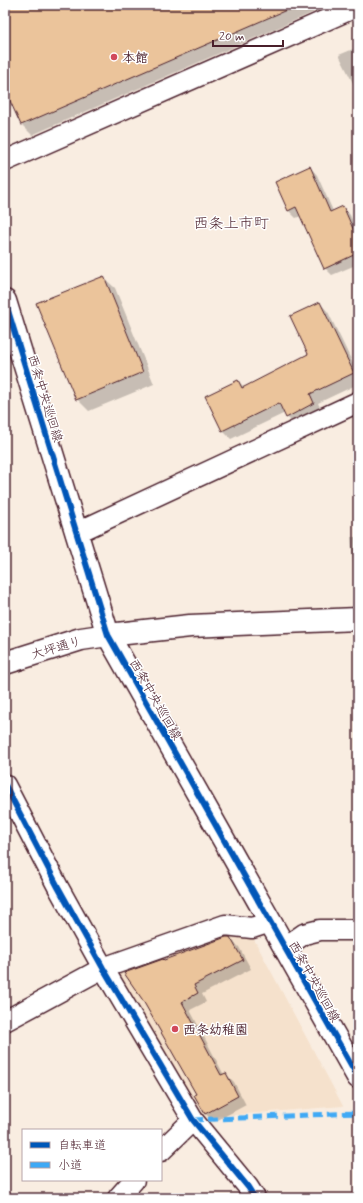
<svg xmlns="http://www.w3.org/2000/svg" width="363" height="1203" font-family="Mynerve,'Klee One',sans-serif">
	<rect width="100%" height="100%" fill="#f9ede1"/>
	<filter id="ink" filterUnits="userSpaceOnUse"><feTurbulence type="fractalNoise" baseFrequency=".025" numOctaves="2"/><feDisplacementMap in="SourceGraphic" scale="8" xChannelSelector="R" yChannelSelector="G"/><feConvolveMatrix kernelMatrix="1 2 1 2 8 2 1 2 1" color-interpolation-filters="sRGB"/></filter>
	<g filter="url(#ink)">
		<!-- built -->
		<polygon fill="#f5e1cc" points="222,932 250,932 343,1106 199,1118 113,969"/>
		<!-- shadow -->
		<g fill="#0003">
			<polygon points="5,5 330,5 32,135 22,125 5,88"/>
			<polygon points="358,47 358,93 339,55"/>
			<polygon points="310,167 317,175 333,211 343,207 350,215 358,233 358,264 332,275 325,268 301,216 296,218 289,211"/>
			<polygon points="103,277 115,288 154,384 89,411 77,399"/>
			<polygon points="320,303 328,312 358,374 358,384 318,403 322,412 296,426 287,417 285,413 231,439 223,431 207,396 238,381 245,388 309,355"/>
			<polygon points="351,537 358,537 358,581 354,577"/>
			<polygon points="230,938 239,947 251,969 202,994 206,1002 190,1010 224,1075 226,1074 234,1082 246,1105 214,1122 205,1113 197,1095 164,961"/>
		</g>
		<!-- building -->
		<g fill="#ebc49b" stroke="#4a1f2b">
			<polygon points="5,5 298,5 21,125 5,90"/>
			<polygon points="310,166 330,212 343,206 358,240 358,253 324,269 296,207 288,211 275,182"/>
			<polygon points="104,276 143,372 76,400 36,303"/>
			<polygon points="320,302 354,373 310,394 314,403 286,418 279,403 222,431 205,396 238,380 242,388 308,354 290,316"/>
			<polygon points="226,937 230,937 243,960 194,985 198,993 182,1002 221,1075 226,1073 238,1096 205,1114 194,1095 196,1094 142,999 124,973 163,959 164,960"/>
		</g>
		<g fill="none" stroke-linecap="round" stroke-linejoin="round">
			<!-- street casing -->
			<g stroke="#4a1f2b" stroke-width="23">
				<g id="street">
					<polyline points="5,161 358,6"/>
					<polyline points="76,533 358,402"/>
					<polyline points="5,785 58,887 103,968 193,1120 248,1187 255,1198"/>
					<polyline points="284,948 304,934 320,930 358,930"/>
					<polyline points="5,1021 103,968 225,925 252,928 270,922"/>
					<polyline points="161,1151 193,1120"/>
					<polyline points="118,1198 134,1180"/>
				</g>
			</g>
			<!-- secondary casing -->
			<g stroke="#4a1f2b" stroke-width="25">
				<g id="secondary">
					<polyline points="5,301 108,635 358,1077"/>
					<polyline points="5,663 81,639 108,635 190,626 358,619"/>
				</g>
			</g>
			<!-- street -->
			<use href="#street" stroke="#fff" stroke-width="20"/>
			<!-- secondary -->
			<use href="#secondary" stroke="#fff" stroke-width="22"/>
			<!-- quiet -->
			<polyline stroke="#3fa9f5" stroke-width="5" stroke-dasharray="10 5" stroke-linecap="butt" points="193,1120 356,1113"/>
			<!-- cycleway casing -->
			<g stroke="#fff" stroke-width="8">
				<g id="cycleway">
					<polyline points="5,301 108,635 358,1077"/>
					<polyline points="5,785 58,887 103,968 193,1120 248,1187 255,1198"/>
				</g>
			</g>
			<!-- cycleway -->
			<use href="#cycleway" stroke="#0057b8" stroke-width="6"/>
		</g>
	</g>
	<!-- markers -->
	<g fill="#d1495b" stroke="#fff" stroke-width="1.5">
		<circle cx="114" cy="57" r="4"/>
		<circle cx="175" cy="1029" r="4"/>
	</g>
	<g text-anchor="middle" stroke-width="3" stroke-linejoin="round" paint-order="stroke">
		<!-- poi labels -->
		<g font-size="13" font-weight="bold" fill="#4a1f2b" stroke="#fff" text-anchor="start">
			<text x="122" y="62">本館</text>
			<text x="183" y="1034">西条幼稚園</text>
		</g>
		<!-- street labels -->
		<g font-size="13" fill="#4a1f2b" stroke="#fff">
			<text transform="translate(46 398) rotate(73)" y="5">西条中央巡回線</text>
			<text transform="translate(56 647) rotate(-16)" y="5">大坪通り</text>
			<text transform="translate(156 699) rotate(60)" y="5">西条中央巡回線</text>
			<text transform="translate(315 981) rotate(61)" y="5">西条中央巡回線</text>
		</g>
		<!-- quarter labels -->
		<g font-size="15" fill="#4a1f2b" stroke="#fff">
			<text x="231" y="228">西条上市町</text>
		</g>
	</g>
	<!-- margin -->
	<rect width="363" height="1203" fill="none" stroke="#fff" stroke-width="20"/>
	<rect x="10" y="10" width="343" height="1183" fill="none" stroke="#4a1f2b" stroke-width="1.5" filter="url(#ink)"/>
	<!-- legend -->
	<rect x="22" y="1129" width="140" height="52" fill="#ffffff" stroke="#b7a5aa"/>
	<rect x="30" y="1142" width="20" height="6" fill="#0057b8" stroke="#b7a5aa"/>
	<text x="58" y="1149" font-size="12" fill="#4a1f2b">自転車道</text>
	<rect x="30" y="1162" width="20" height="6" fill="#3fa9f5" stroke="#b7a5aa"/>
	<text x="58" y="1169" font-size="12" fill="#4a1f2b">小道</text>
	<!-- scale -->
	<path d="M213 40v6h70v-6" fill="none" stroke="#4a1f2b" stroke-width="2"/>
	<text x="219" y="40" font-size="12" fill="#4a1f2b" stroke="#ffffff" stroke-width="3" paint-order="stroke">20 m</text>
</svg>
